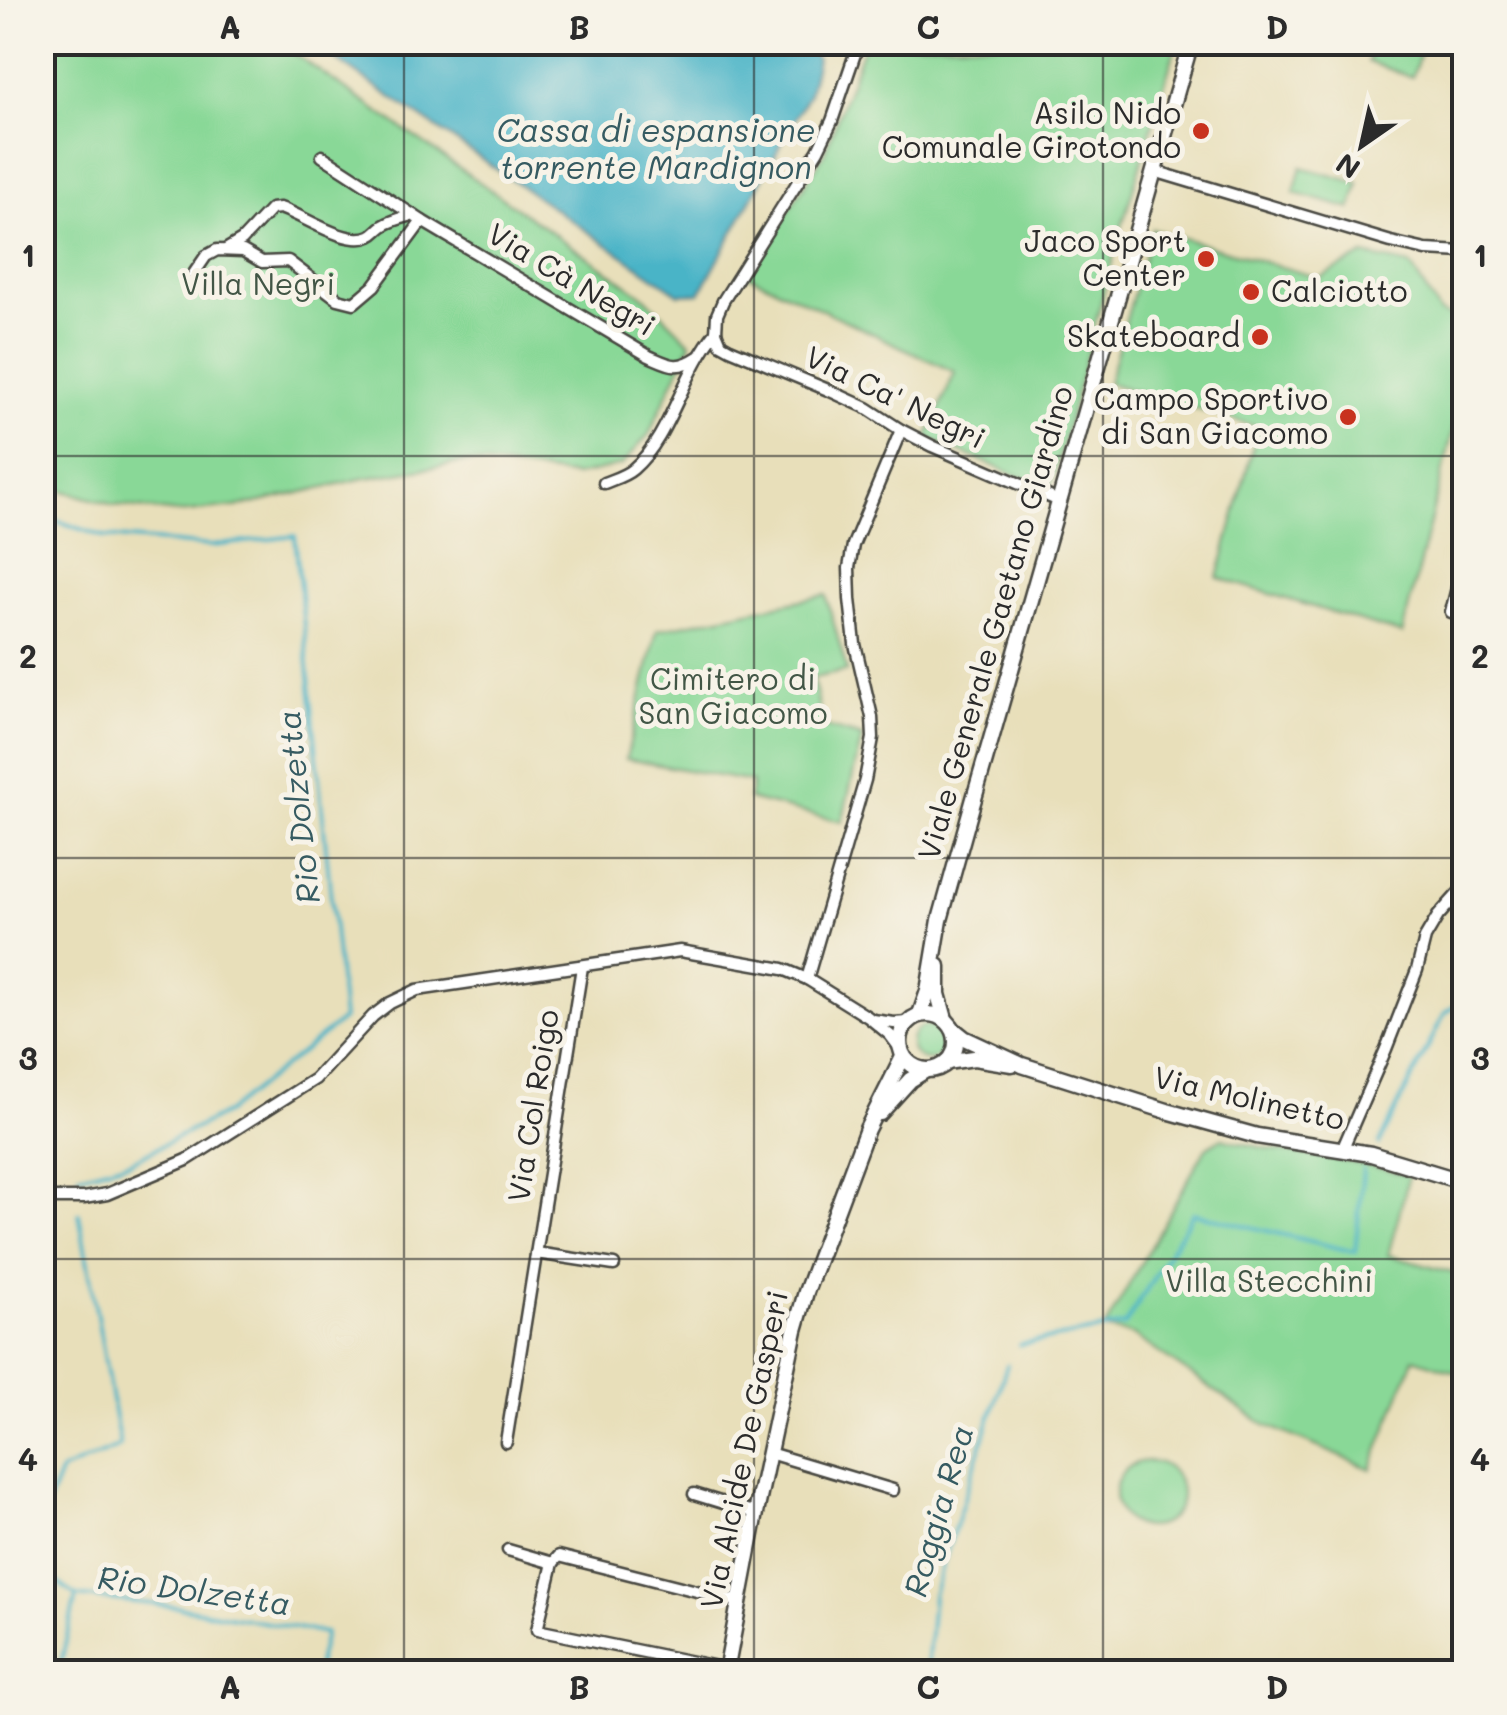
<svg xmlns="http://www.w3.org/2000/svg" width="1507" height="1715" font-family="Mali,sans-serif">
	<rect width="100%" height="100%" fill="#f7f3e8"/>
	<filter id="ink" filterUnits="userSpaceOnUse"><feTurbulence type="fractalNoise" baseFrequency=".01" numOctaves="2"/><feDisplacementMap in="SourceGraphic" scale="20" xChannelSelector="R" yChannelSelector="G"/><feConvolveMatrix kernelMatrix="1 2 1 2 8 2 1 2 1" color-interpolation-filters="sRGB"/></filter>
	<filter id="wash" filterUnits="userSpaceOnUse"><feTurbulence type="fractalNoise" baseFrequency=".0048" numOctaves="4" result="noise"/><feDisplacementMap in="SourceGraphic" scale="40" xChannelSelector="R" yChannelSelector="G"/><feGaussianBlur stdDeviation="2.25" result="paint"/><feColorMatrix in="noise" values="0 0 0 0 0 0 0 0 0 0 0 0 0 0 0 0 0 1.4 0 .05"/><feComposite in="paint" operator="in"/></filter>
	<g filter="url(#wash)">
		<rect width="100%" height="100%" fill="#e8dfba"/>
		<!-- green -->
		<g fill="#89d897" stroke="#5a8261" stroke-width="2.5">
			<polygon points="42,43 279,43 645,297 691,343 649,434 622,465 576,476 467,462 360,479 243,506 178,513 113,505 43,485"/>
			<polygon points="865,43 1177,43 1119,236 1052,483 1046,488 930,439 928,435 955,372 748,275 824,154"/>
			<polygon points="1374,43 1424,43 1412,77 1368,62"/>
			<polygon points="1301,167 1359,183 1351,209 1294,193"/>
			<polygon points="1152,229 1319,278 1364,255 1410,265 1440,313 1464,320 1464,387 1402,634 1218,578 1258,427 1108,383"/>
			<polygon points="826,595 847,671 813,678 823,726 862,737 842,822 749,799 752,782 626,759 657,630"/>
			<circle cx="928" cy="1043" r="17"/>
			<path d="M1222,1138C1283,1156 1348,1157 1409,1176L1388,1255L1464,1276V1375L1414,1358L1371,1469L1265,1425L1133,1335L1104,1329L1206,1148Z"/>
			<circle cx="1148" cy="1494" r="33"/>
		</g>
		<!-- water -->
		<polygon fill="#49b4c7" stroke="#3a7079" stroke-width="2.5" points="803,42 817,59 809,93 700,293 679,294 312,43"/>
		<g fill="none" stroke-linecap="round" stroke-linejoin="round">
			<!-- stream -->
			<g stroke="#49b4c7" stroke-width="4">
				<polyline points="42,516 105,537 212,546 295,536 343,1019 227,1112 130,1162 79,1175"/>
				<polyline points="1379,1144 1445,1013 1464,1000"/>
				<polyline points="1019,1345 1125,1325 1193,1213 1355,1252 1363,1170"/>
				<polyline points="42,1518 61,1471 120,1446 79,1214"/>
				<polyline points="42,1571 76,1596 59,1672"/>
				<polyline points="76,1596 172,1606 325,1633 316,1672"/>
				<polyline points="927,1672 933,1595 1007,1365"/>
			</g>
		</g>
	</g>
	<g filter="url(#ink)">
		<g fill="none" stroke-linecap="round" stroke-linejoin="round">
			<!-- street casing -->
			<g stroke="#474640" stroke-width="15">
				<g id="street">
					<polyline points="322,156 413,215"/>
					<polyline points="1154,171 1391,242 1426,250 1464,252"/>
					<path d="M227,249L242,240L271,209L280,208C303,215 346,247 370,236C377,233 377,230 383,226C392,220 402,218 413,215L422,221"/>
					<path d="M193,275L206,256L217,250L243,251L262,262L288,261L338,299L354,303L374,286L422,221L649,356C670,365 677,371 698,357"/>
					<polyline points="716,332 721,344 730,349 828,390 867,408 901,430 932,446 1059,501"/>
					<polyline points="716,332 717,315 723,301 818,150 832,121 859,42"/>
					<path d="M604,483C614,479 625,476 633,469C670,438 683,372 716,332"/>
					<polyline points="1451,612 1464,559"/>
					<polyline points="807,979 865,780 873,738 872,717 855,644 850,599 849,568 853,545 901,430"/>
					<polyline points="873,1020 894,1023 907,1022"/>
					<polyline points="1342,1150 1386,1049 1417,970 1425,938 1438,916 1464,887"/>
					<polyline points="42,1198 84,1198 107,1194 187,1160 315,1079 373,1016 390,1003 417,990 680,951 783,969 807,979 868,1017 890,1035 899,1047"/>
					<polyline points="536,1253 614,1265"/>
					<polyline points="506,1442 582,967"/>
					<polyline points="769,1453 893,1490"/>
					<polyline points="694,1494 756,1513"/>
					<polyline points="508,1550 553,1563"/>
					<polyline points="727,1669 537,1630 553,1563 559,1556 740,1602"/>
				</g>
			</g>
			<!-- secondary casing -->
			<g stroke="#474640" stroke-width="19">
				<g id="secondary">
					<polyline points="938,966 938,994 945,1019"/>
					<circle cx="928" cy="1042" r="28"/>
					<polyline points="920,1014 928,991 940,920 973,802 1191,42"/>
					<polyline points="954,1030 964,1038 1022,1065 1167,1111 1257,1136 1371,1154 1464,1182"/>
					<polyline points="947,1062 974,1058 1012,1064"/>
					<polyline points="880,1113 910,1080 926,1070"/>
					<polyline points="726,1672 756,1513 795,1330 806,1292 867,1129 903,1057"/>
				</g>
			</g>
			<!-- street -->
			<use href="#street" stroke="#fff" stroke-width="10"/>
			<!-- secondary -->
			<use href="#secondary" stroke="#fff" stroke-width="14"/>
		</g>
	</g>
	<!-- grid -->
	<path fill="none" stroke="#2b2b2b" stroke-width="2.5" stroke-opacity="0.55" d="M404,42V1672M754,42V1672M1103,42V1672M42,456H1464M42,858H1464M42,1259H1464"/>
	<!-- markers -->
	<g fill="#c8321e" stroke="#f7f3e8" stroke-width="4">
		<circle cx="1201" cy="131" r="10"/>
		<circle cx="1206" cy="259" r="10"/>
		<circle cx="1251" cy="292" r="10"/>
		<circle cx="1260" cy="337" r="10"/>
		<circle cx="1348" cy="417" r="10"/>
	</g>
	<g text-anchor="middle" stroke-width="10" stroke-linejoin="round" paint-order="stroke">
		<!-- poi labels -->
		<g font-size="30" fill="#2b2b2b" stroke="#f7f3e8" text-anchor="end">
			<text x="1181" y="124">Asilo Nido<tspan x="1181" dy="34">Comunale Girotondo</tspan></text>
			<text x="1186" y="252">Jaco Sport<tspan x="1186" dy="34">Center</tspan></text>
			<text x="1271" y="302" text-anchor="start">Calciotto</text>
			<text x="1240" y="347">Skateboard</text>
			<text x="1328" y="410">Campo Sportivo<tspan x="1328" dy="34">di San Giacomo</tspan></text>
		</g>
		<!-- street labels -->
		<g font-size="30" fill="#2b2b2b" stroke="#f7f3e8">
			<text transform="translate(571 280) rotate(31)" y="10">Via Cà Negri</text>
			<text transform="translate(895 398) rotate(26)" y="10">Via Ca' Negri</text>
			<text transform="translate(996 623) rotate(-74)" y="10">Viale Generale Gaetano Giardino</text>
			<text transform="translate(1249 1099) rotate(13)" y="10">Via Molinetto</text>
			<text transform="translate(534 1106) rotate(-81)" y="10">Via Col Roigo</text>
			<text transform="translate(745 1450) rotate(-78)" y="10">Via Alcide De Gasperi</text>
		</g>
		<!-- park labels -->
		<g font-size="30" fill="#425646" stroke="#f7f3e8">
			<text x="258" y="295">Villa Negri</text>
			<text x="733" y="690">Cimitero di<tspan x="733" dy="34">San Giacomo</tspan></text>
			<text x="1269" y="1292">Villa Stecchini</text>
		</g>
		<!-- water labels -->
		<g font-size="32" font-style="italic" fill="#365b62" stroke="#f7f3e8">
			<text x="656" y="142">Cassa di espansione<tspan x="656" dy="37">torrente Mardignon</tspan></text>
			<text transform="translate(299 807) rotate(-96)" y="11">Rio Dolzetta</text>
			<text transform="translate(939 1511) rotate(-74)" y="11">Roggia Rea</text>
			<text transform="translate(194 1591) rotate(8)" y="11">Rio Dolzetta</text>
		</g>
	</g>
	<!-- margin -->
	<rect width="1507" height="1715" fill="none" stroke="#f7f3e8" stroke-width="110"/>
	<!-- north arrow -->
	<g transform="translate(1362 145) rotate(214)" stroke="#f7f3e8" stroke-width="8" paint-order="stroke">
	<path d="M0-8L18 38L0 25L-18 38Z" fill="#2b2b2b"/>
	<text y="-15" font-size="28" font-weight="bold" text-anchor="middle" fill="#2b2b2b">N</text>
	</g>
	<rect x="55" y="55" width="1397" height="1605" fill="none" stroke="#2b2b2b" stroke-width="4"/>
	<g font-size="32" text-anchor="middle" font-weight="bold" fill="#2b2b2b">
		<text x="230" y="39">A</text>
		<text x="579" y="39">B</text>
		<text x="928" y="39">C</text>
		<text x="1277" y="39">D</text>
		<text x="28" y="267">1</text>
		<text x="1480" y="267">1</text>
		<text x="28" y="668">2</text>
		<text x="1480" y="668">2</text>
		<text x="28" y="1070">3</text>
		<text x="1480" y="1070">3</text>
		<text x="28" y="1471">4</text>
		<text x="1480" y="1471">4</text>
		<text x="230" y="1699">A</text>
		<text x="579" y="1699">B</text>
		<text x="928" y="1699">C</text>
		<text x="1277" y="1699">D</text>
	</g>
</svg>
